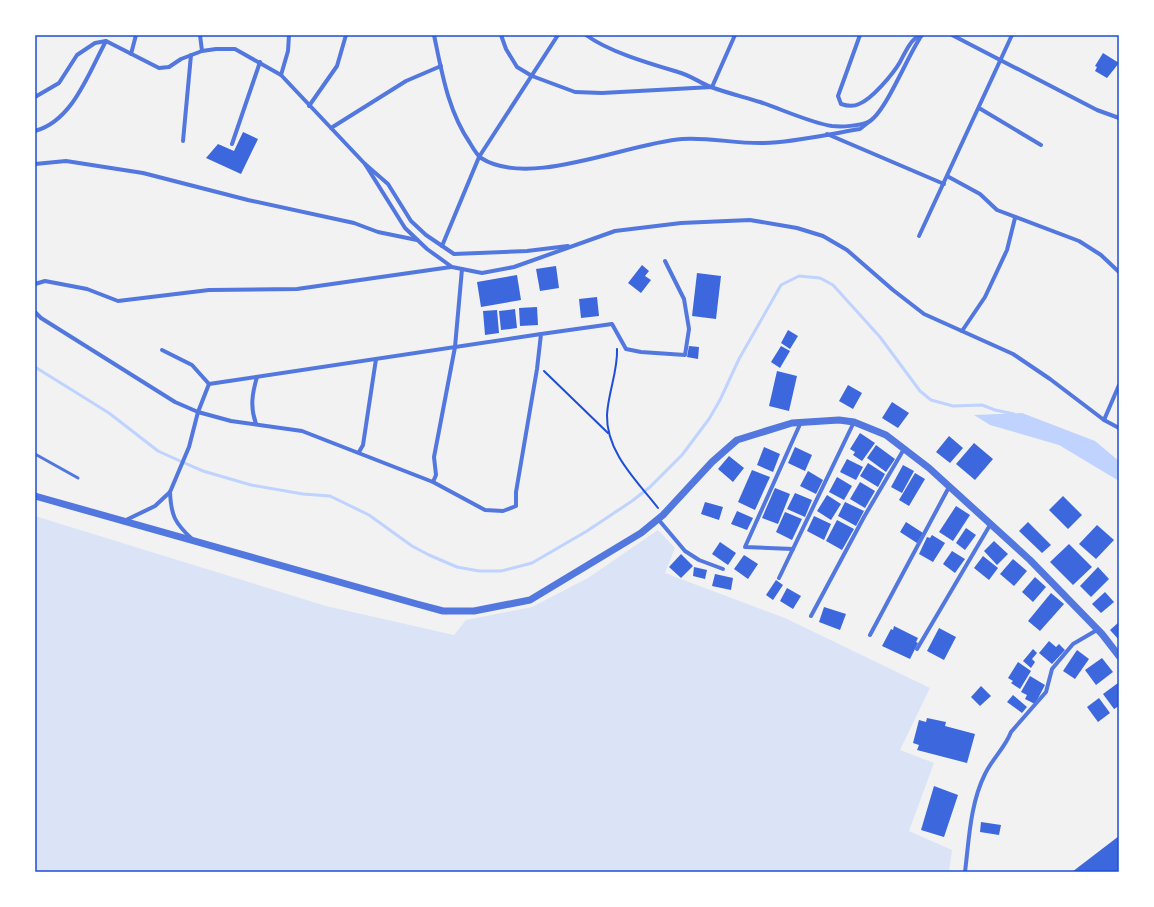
<svg xmlns="http://www.w3.org/2000/svg" width="1154" height="907" font-family="Rubik,sans-serif">
	<rect width="100%" height="100%" fill="#f2f2f2"/>
	<!-- green -->
	<polygon fill="#dbe4f7" points="35,516 326,606 454,635 466,620 532,607 588,578 658,530 675,548 665,573 785,618 930,688 900,750 934,763 909,831 952,850 949,872 35,872"/>
	<!-- water -->
	<polygon fill="#bfd3fe" points="1022,413 1095,441 1119,461 1119,481 1059,445 990,425 974,415"/>
	<g fill="none" stroke-linecap="round" stroke-linejoin="round">
		<!-- stream -->
		<polyline stroke="#bfd3fe" stroke-width="3" points="35,367 109,413 158,451 180,461 203,471 251,485 303,494 330,496 369,515 412,546 429,555 457,567 479,571 501,571 532,563 587,531 632,501 650,487 682,455 709,419 720,400 739,359 781,285 799,276 820,278 833,285 880,337 920,391 931,400 953,406 982,405 995,410 1014,414"/>
	</g>
	<!-- building -->
	<g fill="#3d67dc">
		<polygon points="1103,53 1119,63 1107,78 1095,71 1097,67 1095,66"/>
		<polygon points="243,132 258,139 241,174 206,158 218,144 234,151"/>
		<polygon points="642,265 649,271 645,276 651,280 641,293 628,283"/>
		<polygon points="556,266 559,288 540,291 536,269"/>
		<polygon points="697,273 721,276 716,319 692,316"/>
		<polygon points="517,275 521,300 481,307 477,282"/>
		<polygon points="597,297 599,316 581,318 579,299"/>
		<polygon points="537,307 538,325 520,326 519,308"/>
		<polygon points="515,309 517,328 501,330 499,311"/>
		<polygon points="497,310 499,333 485,335 483,311"/>
		<polygon points="788,330 798,336 790,349 781,343"/>
		<polygon points="689,346 699,347 698,359 687,357"/>
		<polygon points="781,346 790,351 780,368 771,362"/>
		<polygon points="777,371 797,376 789,411 769,406"/>
		<polygon points="848,385 862,393 853,409 839,401"/>
		<polygon points="892,402 909,413 898,428 882,418"/>
		<polygon points="860,433 875,443 862,461 853,455 855,452 850,449"/>
		<polygon points="949,436 963,448 950,463 936,452"/>
		<polygon points="974,443 993,459 975,480 956,464"/>
		<polygon points="876,445 895,459 886,472 867,458"/>
		<polygon points="764,447 780,454 773,472 757,465"/>
		<polygon points="795,447 812,455 805,471 788,463"/>
		<polygon points="729,456 744,468 733,482 718,469"/>
		<polygon points="847,459 863,467 856,480 840,472"/>
		<polygon points="868,463 885,474 878,487 860,476"/>
		<polygon points="903,465 914,471 902,493 891,487"/>
		<polygon points="752,470 770,477 755,510 738,502"/>
		<polygon points="808,471 823,480 816,494 800,486"/>
		<polygon points="915,473 925,479 909,506 899,500"/>
		<polygon points="837,477 852,486 844,500 829,492"/>
		<polygon points="860,482 875,491 865,508 850,499"/>
		<polygon points="775,488 790,494 778,524 762,518"/>
		<polygon points="795,493 812,500 805,517 787,509"/>
		<polygon points="827,495 841,504 831,520 817,511"/>
		<polygon points="1063,496 1082,515 1068,529 1049,510"/>
		<polygon points="705,502 723,507 719,520 701,514"/>
		<polygon points="845,502 864,511 856,526 838,516"/>
		<polygon points="956,506 970,515 953,541 939,532"/>
		<polygon points="737,511 753,518 747,530 731,524"/>
		<polygon points="785,512 802,519 792,540 776,532"/>
		<polygon points="814,516 831,524 824,540 807,531"/>
		<polygon points="837,520 854,529 842,550 826,541"/>
		<polygon points="906,522 923,533 917,543 900,532"/>
		<polygon points="1028,522 1051,545 1042,553 1019,531"/>
		<polygon points="1097,525 1114,540 1096,559 1079,544"/>
		<polygon points="966,528 976,535 965,550 956,543"/>
		<polygon points="932,535 945,543 933,562 919,554 927,537 930,538"/>
		<polygon points="994,541 1008,554 997,565 984,551"/>
		<polygon points="720,542 736,553 728,565 712,554"/>
		<polygon points="1069,544 1092,567 1073,585 1050,562"/>
		<polygon points="952,551 965,559 955,573 943,564"/>
		<polygon points="681,554 693,566 681,578 669,567"/>
		<polygon points="744,555 758,564 748,579 734,569"/>
		<polygon points="983,556 998,568 989,580 974,568"/>
		<polygon points="1013,559 1027,571 1014,586 1000,574"/>
		<polygon points="694,567 707,570 705,579 693,576"/>
		<polygon points="1098,567 1109,579 1091,597 1080,586"/>
		<polygon points="715,574 733,578 731,590 712,586"/>
		<polygon points="1035,577 1046,587 1033,602 1022,592"/>
		<polygon points="776,580 783,585 773,600 766,595"/>
		<polygon points="787,588 801,596 793,609 780,601"/>
		<polygon points="1105,592 1114,602 1101,613 1092,604"/>
		<polygon points="1051,593 1064,604 1040,631 1028,621"/>
		<polygon points="824,607 846,614 840,630 819,622"/>
		<polygon points="1119,622 1119,640 1110,630"/>
		<polygon points="894,626 918,638 916,642 918,643 910,659 882,646 891,629 893,630"/>
		<polygon points="939,628 956,637 944,660 927,651"/>
		<polygon points="1049,641 1056,647 1059,644 1065,650 1052,664 1039,653"/>
		<polygon points="1033,649 1037,653 1032,659 1035,662 1031,668 1023,661"/>
		<polygon points="1077,650 1089,659 1075,679 1063,671"/>
		<polygon points="1102,658 1113,672 1096,685 1085,670"/>
		<polygon points="1018,662 1031,671 1020,689 1011,683 1013,681 1008,678"/>
		<polygon points="1030,676 1045,685 1035,704 1025,699 1027,695 1021,692"/>
		<polygon points="1118,683 1119,706 1114,709 1103,694"/>
		<polygon points="981,686 991,696 980,706 971,697"/>
		<polygon points="1013,695 1027,707 1022,713 1007,702"/>
		<polygon points="1099,698 1110,713 1098,722 1087,707"/>
		<polygon points="927,718 946,722 945,726 975,734 967,763 917,750 919,745 913,743 919,720 926,722"/>
		<polygon points="934,786 958,795 944,837 921,830"/>
		<polygon points="981,822 1001,825 999,835 980,832"/>
		<polygon points="1119,836 1119,872 1072,872"/>
	</g>
	<g fill="none" stroke-linecap="round" stroke-linejoin="round">
		<!-- path -->
		<g stroke="#1d4ed8" stroke-width="2">
			<path d="M617,349C618,371 608,393 607,415C606,452 637,481 658,508"/>
			<polyline points="544,371 608,433"/>
		</g>
		<!-- service -->
		<polyline stroke="#5277de" stroke-width="3" points="35,454 78,478"/>
		<!-- minor -->
		<g stroke="#5277de" stroke-width="4">
			<polyline points="200,35 202,51"/>
			<path d="M434,35C442,73 448,111 470,143C473,148 477,155 481,158C529,189 628,143 682,139C709,137 737,144 764,143C796,142 829,134 860,129L870,121"/>
			<polyline points="501,35 506,49 517,67 532,76 575,92 602,93 712,87 735,35"/>
			<path d="M586,35C609,52 651,64 678,72C690,75 700,83 711,87C727,93 744,97 760,102C781,109 811,123 832,126C842,127 859,126 868,122C885,115 909,52 922,35"/>
			<path d="M860,35L838,96L841,104C847,106 853,107 859,104C872,99 893,74 900,62C905,53 910,40 920,35"/>
			<polyline points="952,35 1097,110 1119,118"/>
			<polyline points="131,54 136,35"/>
			<polyline points="281,75 288,51 289,35"/>
			<polyline points="35,97 59,83 77,55 95,43 106,41 159,68 169,67 181,59 202,51 216,49 235,49 281,75 365,164 388,184 411,221 426,235 454,254 527,251 568,246"/>
			<polyline points="309,106 337,66 346,35"/>
			<polyline points="979,108 1041,145"/>
			<polyline points="331,128 406,81 441,66"/>
			<path d="M35,131C73,121 89,72 106,41"/>
			<polyline points="827,134 944,184"/>
			<polyline points="183,141 191,55"/>
			<polyline points="232,144 260,62"/>
			<polyline points="35,164 66,161 143,173 248,200 354,223 378,232 417,240"/>
			<polyline points="365,164 405,228 427,249 452,267 482,273 514,267 615,231 681,223 750,220 797,228 823,236 847,250 893,290 924,314 1013,354 1050,379 1104,420 1119,428"/>
			<polyline points="947,176 980,194 997,210 1079,241 1101,255 1119,272"/>
			<polyline points="919,236 1012,35"/>
			<polyline points="442,246 479,157 558,35"/>
			<polyline points="35,284 45,281 87,289 118,301 209,290 297,289 451,267"/>
			<polyline points="35,312 41,318 175,402 198,412 231,421 302,431 433,482 485,510 503,511 516,506 516,492 537,369 541,334 612,324 626,349 641,352 685,355 689,329 684,299 665,261"/>
			<polyline points="962,331 985,297 1007,250 1015,218"/>
			<polyline points="162,350 192,365 209,384"/>
			<polyline points="1104,420 1119,385"/>
			<path d="M256,424C250,407 252,394 257,377"/>
			<polyline points="359,452 363,445 376,359"/>
			<polyline points="433,482 436,475 434,457 455,347 462,269"/>
			<polyline points="170,492 189,447 198,412 209,384 541,334"/>
			<polyline points="658,519 685,551 699,560 723,569"/>
			<path d="M124,521L155,506L170,492C171,516 175,523 192,539"/>
			<polyline points="793,549 745,547 801,422"/>
			<polyline points="779,578 854,422"/>
			<polyline points="811,616 864,517 904,449"/>
			<polyline points="870,635 949,487"/>
			<polyline points="917,649 990,525"/>
			<path d="M965,872C969,840 970,804 985,774C992,759 1005,748 1011,732L1046,692L1052,669L1073,644L1097,630"/>
		</g>
		<!-- tertiary -->
		<polyline stroke="#5277de" stroke-width="7" points="35,496 417,604 443,611 474,611 530,600 641,533 663,515 712,462 737,440 792,423 839,420 854,422 886,435 929,468 1030,560 1102,634 1119,656"/>
	</g>
	<!-- border -->
	<rect width="1154" height="907" fill="none" stroke="#ffffff" stroke-width="72"/>
	<rect x="36" y="36" width="1082" height="835" fill="none" stroke="#1d4ed8" stroke-width="1.5"/>
</svg>
